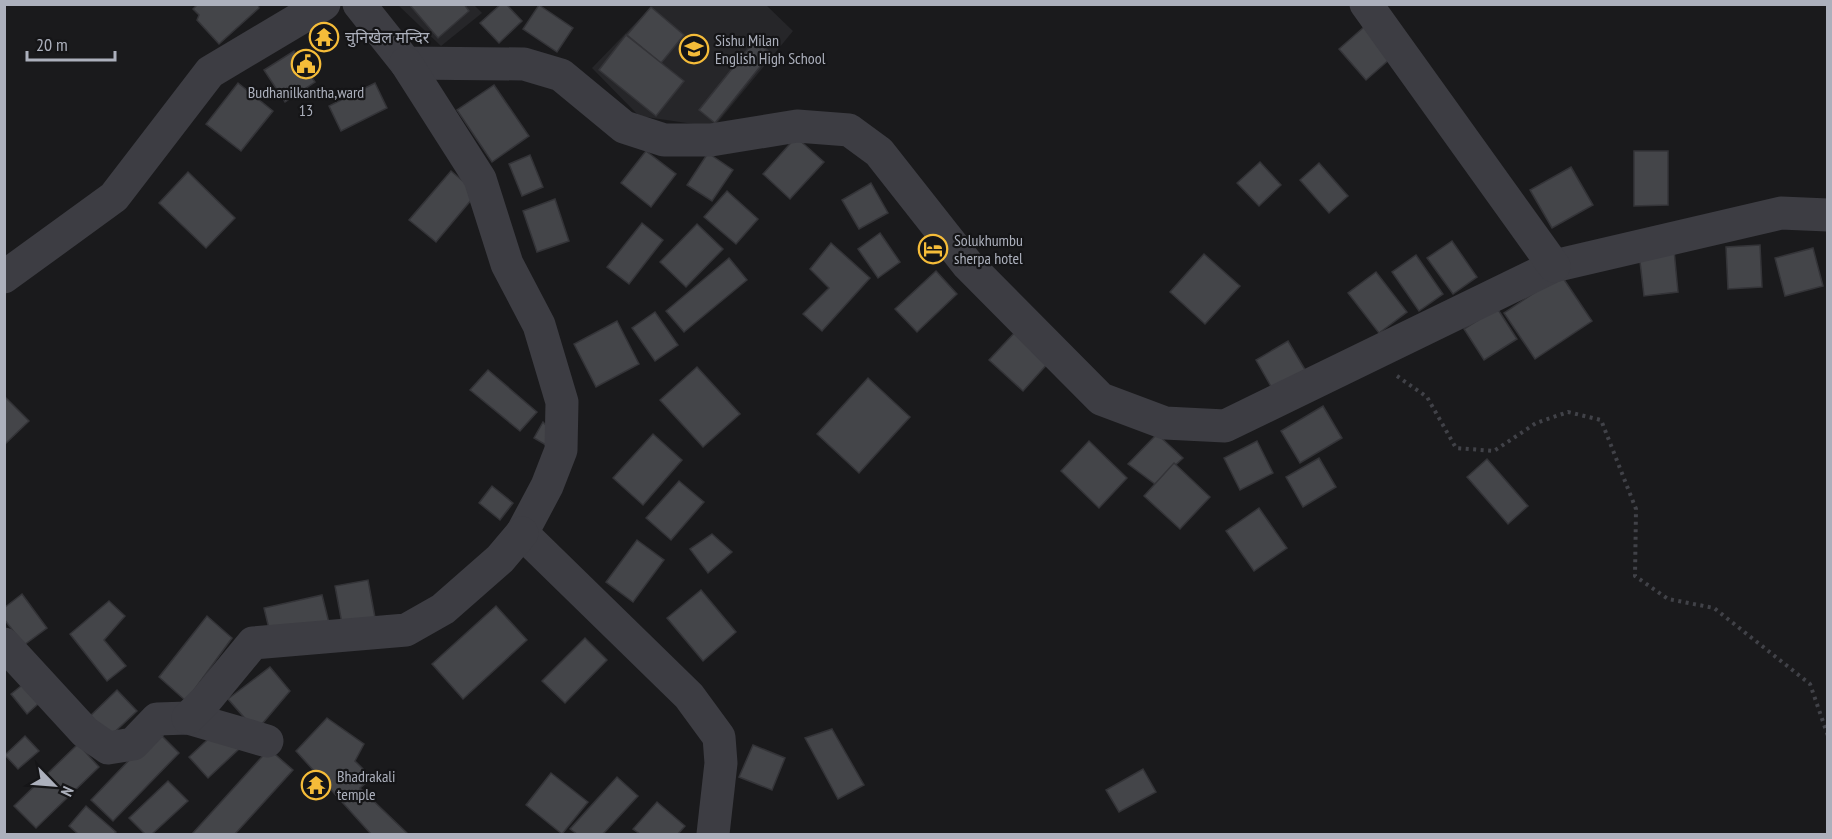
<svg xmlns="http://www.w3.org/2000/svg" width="1832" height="839" font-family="'PT Sans Narrow','Noto Sans Devanagari',sans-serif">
	<rect width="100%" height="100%" fill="#1a1a1c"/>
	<!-- built -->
	<g fill="#262629">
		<polygon points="398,5 474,5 482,13 441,46"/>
		<polygon points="653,5 766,5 793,31 714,127 639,116 592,68"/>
	</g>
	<!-- building -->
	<g fill="#444549" stroke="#343438" stroke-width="1.5">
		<polygon points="198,4 258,4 259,8 219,44 197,20 199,15 193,9"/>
		<polygon points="409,4 464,4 469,11 438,38"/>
		<polygon points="501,4 506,4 522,21 499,43 480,23"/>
		<polygon points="539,5 573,28 557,52 523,29"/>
		<polygon points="651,7 684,35 661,63 627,35"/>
		<polygon points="1372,20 1399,51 1366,80 1339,49"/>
		<polygon points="626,35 684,81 656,116 599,70"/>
		<polygon points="755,40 771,53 715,123 699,110"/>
		<polygon points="294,51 315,82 285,102 264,70"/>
		<polygon points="238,83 273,111 241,151 206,124"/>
		<polygon points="375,83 387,108 341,131 329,106"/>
		<polygon points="494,85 529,136 492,162 457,110"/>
		<polygon points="796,137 824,162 790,199 763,174"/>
		<polygon points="646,151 676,174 651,207 621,183"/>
		<polygon points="1634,151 1668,151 1668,205 1634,206"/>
		<polygon points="708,153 733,170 712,201 687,185"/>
		<polygon points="530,155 543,187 522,196 509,164"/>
		<polygon points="1260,162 1281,185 1259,206 1237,183"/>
		<polygon points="1319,163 1348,196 1329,213 1300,180"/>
		<polygon points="1571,167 1593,205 1552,228 1530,190"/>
		<polygon points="451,171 477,193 436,242 409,220"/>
		<polygon points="188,172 235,218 206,248 159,203"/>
		<polygon points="871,183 888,213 859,229 842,200"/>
		<polygon points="727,191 758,219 736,244 704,217"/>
		<polygon points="555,199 569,241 537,252 523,211"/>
		<polygon points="642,223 663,240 629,284 607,267"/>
		<polygon points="697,224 723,249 686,287 660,262"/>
		<polygon points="880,233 900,262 878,278 858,249"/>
		<polygon points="1452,241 1477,277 1453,294 1427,258"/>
		<polygon points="831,243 870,278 822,331 803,314 829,288 810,269"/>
		<polygon points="1760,245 1762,287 1728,289 1726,247"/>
		<polygon points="1813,248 1823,286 1785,296 1775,258"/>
		<polygon points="1674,250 1678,292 1644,296 1639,253"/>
		<polygon points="1204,254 1240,286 1205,324 1170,292"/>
		<polygon points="1416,255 1443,294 1419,311 1392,272"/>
		<polygon points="729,258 747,280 684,332 666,311"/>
		<polygon points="936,271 957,294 917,332 895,309"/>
		<polygon points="1376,272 1407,312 1379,333 1348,293"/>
		<polygon points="1561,275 1592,321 1535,359 1504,313"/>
		<polygon points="1497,308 1517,339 1484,360 1464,329"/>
		<polygon points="655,312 678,345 655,361 632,328"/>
		<polygon points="617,321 639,364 596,387 574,344"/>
		<polygon points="1017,330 1050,361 1023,391 989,360"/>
		<polygon points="1288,341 1310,378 1277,397 1256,360"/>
		<polygon points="697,367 740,414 703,447 660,400"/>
		<polygon points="488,370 537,412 520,431 470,390"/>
		<polygon points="868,378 910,417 859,473 817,434"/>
		<polygon points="4,396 29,421 4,445"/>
		<polygon points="1323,406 1342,438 1300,463 1281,431"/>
		<polygon points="543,422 557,437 551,448 534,438"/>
		<polygon points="653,434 682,460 643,505 613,478"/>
		<polygon points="1157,434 1183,458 1155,484 1128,464"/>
		<polygon points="1089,441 1127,478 1099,508 1061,471"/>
		<polygon points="1257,441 1273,473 1240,490 1224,458"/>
		<polygon points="1319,458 1336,487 1303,507 1286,477"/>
		<polygon points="1487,459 1528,506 1508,524 1467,477"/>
		<polygon points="1174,463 1210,497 1180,529 1144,496"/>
		<polygon points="679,481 704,502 671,540 646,518"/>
		<polygon points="492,486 513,503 500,520 479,503"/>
		<polygon points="1259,508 1287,548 1254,571 1226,531"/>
		<polygon points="712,534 732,552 708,573 690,549"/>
		<polygon points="637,540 664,560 633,602 606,582"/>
		<polygon points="368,580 376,623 343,629 335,586"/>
		<polygon points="701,590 736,632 703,661 667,618"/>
		<polygon points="22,594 47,628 24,645 4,619 4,608"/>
		<polygon points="322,595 329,623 271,637 264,608"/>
		<polygon points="109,601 125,616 104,640 126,666 107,681 70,634"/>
		<polygon points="496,606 527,640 463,699 432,664"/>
		<polygon points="207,616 232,638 186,701 159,677"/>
		<polygon points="585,638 607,660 565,703 542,681"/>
		<polygon points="270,667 290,691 256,731 228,699"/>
		<polygon points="31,678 48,695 27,714 11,694"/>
		<polygon points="117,690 137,711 106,740 87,719"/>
		<polygon points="327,718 364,744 355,761 372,778 360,788 408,834 371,834 296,751"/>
		<polygon points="220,728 239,749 208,778 189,757"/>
		<polygon points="832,729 864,785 838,799 805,738"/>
		<polygon points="157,731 179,753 113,821 91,800"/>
		<polygon points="25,736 39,751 18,769 5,755"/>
		<polygon points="78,744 99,767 36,828 14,806"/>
		<polygon points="753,745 785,758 772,790 739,777"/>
		<polygon points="269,749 293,770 235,834 192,834"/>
		<polygon points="1143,769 1156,792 1119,812 1106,790"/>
		<polygon points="551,773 588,802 562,834 526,805"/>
		<polygon points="617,777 638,796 603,834 577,834 570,829"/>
		<polygon points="168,781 188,801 152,834 145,834 129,818"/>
		<polygon points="657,802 685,826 678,834 640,834 633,829"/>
		<polygon points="86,806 116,832 114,834 78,834 69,826"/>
	</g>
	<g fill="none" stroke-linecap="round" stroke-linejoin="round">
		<!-- path -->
		<polyline stroke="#414248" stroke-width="4" stroke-dasharray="3 4.5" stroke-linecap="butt" points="1397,376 1427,397 1456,448 1494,451 1536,423 1568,412 1601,420 1636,509 1635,576 1668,599 1714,608 1810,684 1828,736"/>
		<!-- minor -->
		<g stroke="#3d3d43" stroke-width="33">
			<polyline points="359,4 406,63 524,64 561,75 624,127 664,140 711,140 797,126 849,130 879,152 968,265 1101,399 1165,423 1225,426 1554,266 1781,213 1828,215"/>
			<polyline points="1366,4 1554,266"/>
			<polyline points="406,63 480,179 507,264 539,325 562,402 561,450 547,486 522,533 689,696 719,737 721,763 713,834"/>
			<polyline points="4,277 114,197 210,72 324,4"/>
			<polyline points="4,644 85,732 108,748 133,744 157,719 188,718 267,741"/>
			<polyline points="188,718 206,700 253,643 406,630 443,609 500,559 522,533"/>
		</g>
	</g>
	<!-- icons -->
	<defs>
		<g id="temple-ring" transform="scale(1.5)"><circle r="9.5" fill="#151517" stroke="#f5bc39" stroke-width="1.5"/><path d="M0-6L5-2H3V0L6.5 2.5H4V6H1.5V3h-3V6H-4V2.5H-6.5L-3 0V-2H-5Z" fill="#f5bc39"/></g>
		<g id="school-ring" transform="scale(1.5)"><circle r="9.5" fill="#151517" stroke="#f5bc39" stroke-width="1.5"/><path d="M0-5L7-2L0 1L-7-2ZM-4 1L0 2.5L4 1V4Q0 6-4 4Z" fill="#f5bc39"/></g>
		<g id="civic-ring" transform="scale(1.5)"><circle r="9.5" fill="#151517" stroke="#f5bc39" stroke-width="1.5"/><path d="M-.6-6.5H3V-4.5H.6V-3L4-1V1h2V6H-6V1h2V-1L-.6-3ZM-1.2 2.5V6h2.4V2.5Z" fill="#f5bc39"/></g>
		<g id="hotel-ring" transform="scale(1.5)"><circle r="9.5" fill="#151517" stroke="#f5bc39" stroke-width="1.5"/><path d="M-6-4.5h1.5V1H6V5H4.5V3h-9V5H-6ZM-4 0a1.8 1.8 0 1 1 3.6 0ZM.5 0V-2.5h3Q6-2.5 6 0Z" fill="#f5bc39"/></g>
	</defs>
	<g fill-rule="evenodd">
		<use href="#temple-ring" x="324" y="37"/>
		<use href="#school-ring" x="694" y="49"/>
		<use href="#civic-ring" x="306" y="64"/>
		<use href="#hotel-ring" x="933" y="249"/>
		<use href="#temple-ring" x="316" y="785"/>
	</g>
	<g text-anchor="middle" stroke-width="4.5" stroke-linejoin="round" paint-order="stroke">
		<!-- poi labels -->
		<g font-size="16" fill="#acb0bc" stroke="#151517" text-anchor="start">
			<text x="345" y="43">चुनिखेल मन्दिर</text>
			<text x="715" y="46">Sishu Milan<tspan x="715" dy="18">English High School</tspan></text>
			<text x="306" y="98" text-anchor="middle">Budhanilkantha,ward<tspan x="306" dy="18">13</tspan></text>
			<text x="954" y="246">Solukhumbu<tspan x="954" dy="18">sherpa hotel</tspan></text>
			<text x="337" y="782">Bhadrakali<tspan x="337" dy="18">temple</tspan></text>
		</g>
	</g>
	<!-- border -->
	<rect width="1832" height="839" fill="none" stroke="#acb0bc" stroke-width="12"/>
	<!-- north arrow -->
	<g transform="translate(54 785) rotate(115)" stroke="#151517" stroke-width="4.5" paint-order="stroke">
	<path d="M0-4.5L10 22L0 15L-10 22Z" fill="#acb0bc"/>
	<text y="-9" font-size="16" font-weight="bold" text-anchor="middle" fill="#acb0bc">N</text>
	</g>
	<!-- scale -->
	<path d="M27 51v9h88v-9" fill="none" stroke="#acb0bc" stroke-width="3"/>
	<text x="36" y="51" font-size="18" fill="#acb0bc" stroke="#151517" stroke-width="4.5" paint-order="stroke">20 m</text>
</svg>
